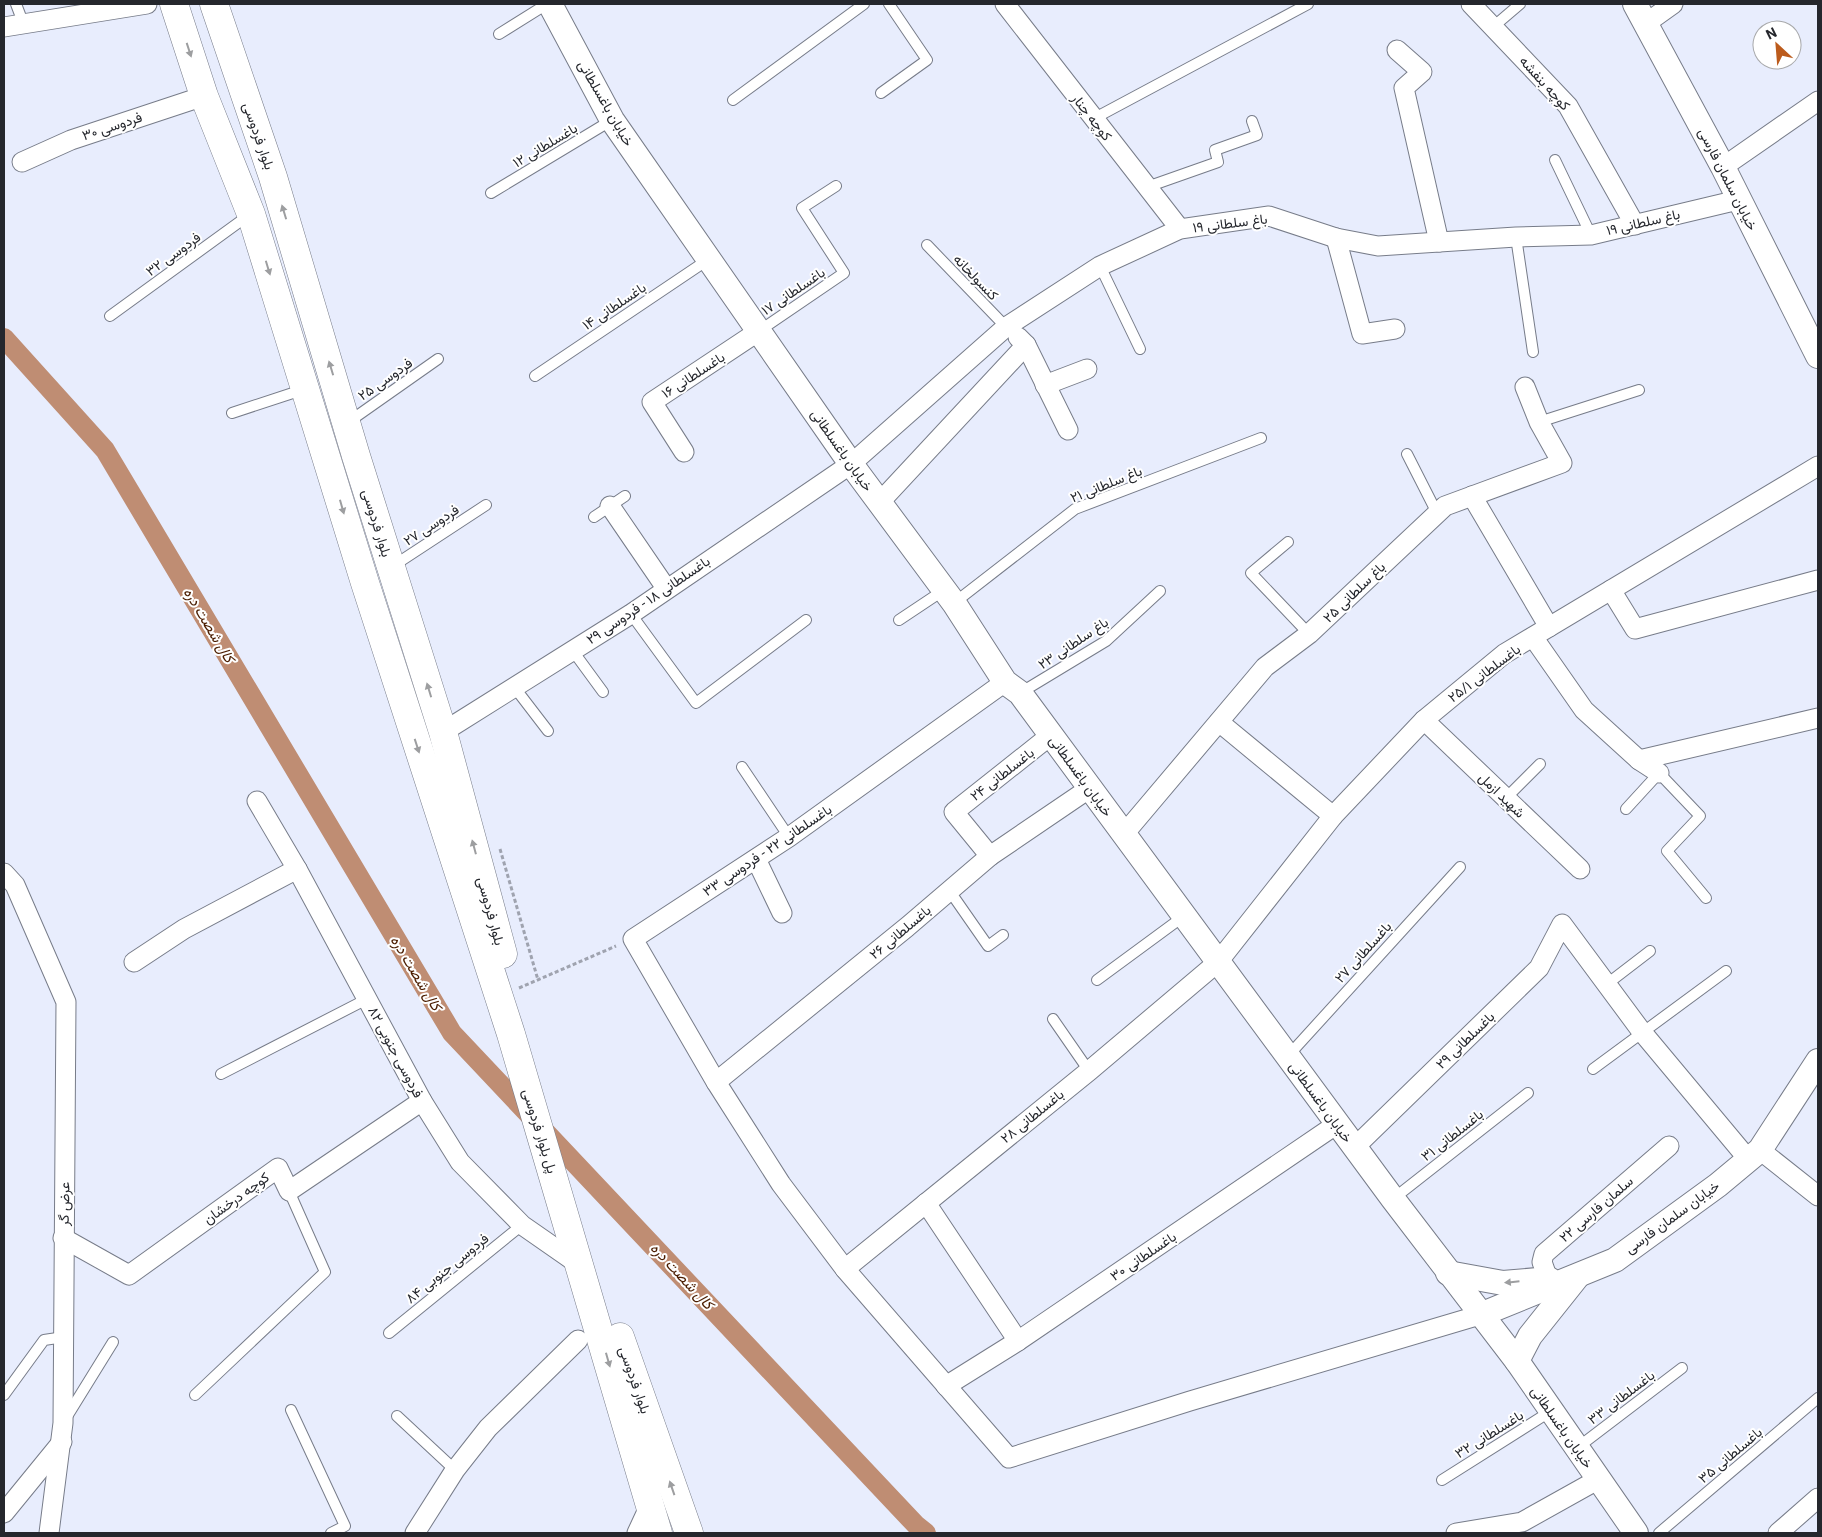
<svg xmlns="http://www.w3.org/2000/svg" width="1822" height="1537" font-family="Roboto,Vazirmatn,sans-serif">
	<rect width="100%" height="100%" fill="#e8edfd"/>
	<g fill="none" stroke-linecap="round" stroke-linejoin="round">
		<!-- canal -->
		<polyline stroke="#bf8d73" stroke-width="20" points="4,338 105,450 452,1033 916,1525 926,1533"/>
		<!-- service casing -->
		<g stroke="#777c89" stroke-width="12">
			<g id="service">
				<polyline points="16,4 24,25"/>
				<polyline points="1493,27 1520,4"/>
				<polyline points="499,34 547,4"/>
				<polyline points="881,93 927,60 889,4"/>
				<polyline points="733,100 864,4"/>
				<polyline points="1093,119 1308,4"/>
				<polyline points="1555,160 1591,235"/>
				<polyline points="1147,187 1218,162 1215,150 1257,135 1252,121"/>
				<polyline points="491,193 612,120"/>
				<polyline points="1516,237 1533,352"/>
				<polyline points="927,245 1006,327"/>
				<polyline points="1100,266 1140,349"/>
				<polyline points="110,316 249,215"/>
				<polyline points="759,331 844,273 802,208 836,186"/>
				<polyline points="535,376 709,259"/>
				<polyline points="232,413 305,389"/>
				<polyline points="1539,422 1639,390"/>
				<polyline points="347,423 438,359"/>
				<polyline points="1407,454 1437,513"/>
				<polyline points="594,517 625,496"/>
				<polyline points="1288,542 1251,573 1309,634"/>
				<polyline points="393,566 486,505"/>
				<polyline points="954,603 1075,509 1261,438"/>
				<polyline points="631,614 696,703 806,620"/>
				<polyline points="899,620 944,590"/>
				<polyline points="573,651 603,692"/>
				<polyline points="515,688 548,731"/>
				<polyline points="1020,693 1106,641 1160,591"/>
				<polyline points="742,767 789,837"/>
				<polyline points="1505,799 1540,764"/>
				<polyline points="1626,809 1659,773 1700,816 1667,851 1706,898"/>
				<polyline points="949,890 988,946 1003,935"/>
				<polyline points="1097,980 1184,916"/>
				<polyline points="1607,984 1650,951"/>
				<polyline points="1053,1019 1089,1071"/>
				<polyline points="1288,1056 1460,867"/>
				<polyline points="1593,1069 1726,971"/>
				<polyline points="221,1074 367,999"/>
				<polyline points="1393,1199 1528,1093"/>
				<polyline points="389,1333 522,1225"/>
				<polyline points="4,1395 44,1340 64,1337"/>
				<polyline points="195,1395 325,1272 289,1191"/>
				<polyline points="291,1410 345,1526 331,1533"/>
				<polyline points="397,1416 455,1470"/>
				<polyline points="66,1418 113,1342"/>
				<polyline points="1577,1448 1682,1368"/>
				<polyline points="1442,1480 1551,1411"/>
				<polyline points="1659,1533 1818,1398"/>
			</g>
		</g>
		<!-- minor casing -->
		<g stroke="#777c89" stroke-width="21">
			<g id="minor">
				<polyline points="1005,4 1180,229"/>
				<polyline points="1471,4 1568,106 1635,225"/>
				<polyline points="1645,24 1673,4"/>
				<polyline points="4,27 147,4"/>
				<polyline points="1397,50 1422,72 1404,88 1439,242"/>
				<polyline points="22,162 71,140 204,96"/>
				<polyline points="1723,167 1818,101"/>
				<polyline points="1336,238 1362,334 1395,329"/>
				<polyline points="1018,337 1026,345 1068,430"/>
				<polyline points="1045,385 1087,369"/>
				<polyline points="684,452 652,402 759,331"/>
				<polyline points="1472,496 1549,627"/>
				<polyline points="879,503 1026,345"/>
				<polyline points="610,506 666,588"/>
				<polyline points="1611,590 1635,629 1818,580"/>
				<polyline points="1533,637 1584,710 1639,760 1659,773"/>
				<polyline points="1005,682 789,837 633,939 716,1082 781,1184 845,1269 1009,1458 1190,1401 1480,1315"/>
				<polyline points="1424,720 1580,869"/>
				<polyline points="1219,722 1333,816"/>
				<polyline points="443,732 631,614 851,464 1006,327 1100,266 1180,229 1269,216 1336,238 1378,246 1516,237 1591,235 1738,200"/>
				<polyline points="1639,760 1818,718"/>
				<polyline points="257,801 297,869 422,1101 460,1162 522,1225 581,1266"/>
				<polyline points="1124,834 1265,667 1309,634 1445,506 1562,463 1539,422 1525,387"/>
				<polyline points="990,856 954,812 1051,735"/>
				<polyline points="756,859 782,913"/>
				<polyline points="4,873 15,885 66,1002 63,1423 49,1533"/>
				<polyline points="134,962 184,929 297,869"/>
				<polyline points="716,1082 907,927 990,856 1090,788"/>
				<polyline points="1355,1147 1539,968 1562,924 1642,1032 1748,1159"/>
				<polyline points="1760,1150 1818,1196"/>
				<polyline points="926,1203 1018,1341"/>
				<polyline points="63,1238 129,1275 278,1168 289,1191 422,1101"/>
				<polyline points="845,1269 1089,1071 1218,962 1333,816 1424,720 1504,654 1818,466"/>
				<polyline points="1548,1279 1542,1262 1544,1254 1669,1146"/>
				<polyline points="946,1386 1018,1341 1337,1124"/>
				<polyline points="4,1513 62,1442"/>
				<polyline points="415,1533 455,1470 488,1428 578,1340"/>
				<polyline points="637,1533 650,1505"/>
				<polyline points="1456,1533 1522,1522 1599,1479"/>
				<polyline points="1778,1533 1818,1498"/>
			</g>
		</g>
		<!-- tertiary casing -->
		<g stroke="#777c89" stroke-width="26">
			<g id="tertiary">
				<polyline points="550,4 612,120 851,464 954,603 1005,682 1020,693 1393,1199 1517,1361 1636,1533"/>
				<polyline points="1635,4 1723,167 1818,356"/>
				<polyline points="1448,1273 1503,1283 1549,1279"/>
				<polyline points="1480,1315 1615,1260 1718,1185 1760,1150 1818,1061"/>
				<polyline points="1517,1361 1530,1336 1577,1277"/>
			</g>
		</g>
		<!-- secondary casing -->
		<g stroke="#777c89" stroke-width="29">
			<g id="secondary">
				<polyline points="174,4 204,96 251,214 365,583 511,1034 658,1533"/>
				<polyline points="214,4 273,177 356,456 443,732 503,954"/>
				<polyline points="620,1337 689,1533"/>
			</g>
		</g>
		<!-- path -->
		<g stroke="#9fa3af" stroke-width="3" stroke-dasharray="4 2.5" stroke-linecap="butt">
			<polyline points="500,849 538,980"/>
			<polyline points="519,988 616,946"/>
		</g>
		<!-- service -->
		<use href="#service" stroke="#fff" stroke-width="10"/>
		<!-- minor -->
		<use href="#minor" stroke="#fff" stroke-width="19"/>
		<!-- tertiary -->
		<use href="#tertiary" stroke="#fff" stroke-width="24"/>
		<!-- secondary -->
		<use href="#secondary" stroke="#fff" stroke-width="28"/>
	</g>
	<!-- one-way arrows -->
	<defs><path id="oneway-solid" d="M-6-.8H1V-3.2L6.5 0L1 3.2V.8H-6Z" transform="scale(1.25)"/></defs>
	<g fill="#9d9ea0">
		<use href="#oneway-solid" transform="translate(189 50) rotate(72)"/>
		<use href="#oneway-solid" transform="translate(284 212) rotate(-107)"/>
		<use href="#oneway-solid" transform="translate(268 268) rotate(73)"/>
		<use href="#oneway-solid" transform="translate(331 368) rotate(-107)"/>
		<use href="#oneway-solid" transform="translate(342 507) rotate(74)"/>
		<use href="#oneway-solid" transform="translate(429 690) rotate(-107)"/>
		<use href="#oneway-solid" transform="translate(417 746) rotate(72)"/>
		<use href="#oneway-solid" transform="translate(474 847) rotate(-105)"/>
		<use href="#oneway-solid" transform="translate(1512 1282) rotate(174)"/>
		<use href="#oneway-solid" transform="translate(608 1360) rotate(74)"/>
		<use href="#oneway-solid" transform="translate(672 1488) rotate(-109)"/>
	</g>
	<g text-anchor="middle" stroke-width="4" stroke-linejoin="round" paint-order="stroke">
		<!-- street labels -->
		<g font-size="14" fill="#25272d" stroke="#fff">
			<text transform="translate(1545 83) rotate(48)" y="5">کوچه بنفشه</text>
			<text transform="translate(606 103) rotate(60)" y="5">خیابان باغسلطانی</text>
			<text transform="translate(1092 117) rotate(52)" y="5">کوچه چنار</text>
			<text transform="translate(112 126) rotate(-18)" y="5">فردوسی ۳۰</text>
			<text transform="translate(259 136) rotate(71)" y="5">بلوار فردوسی</text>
			<text transform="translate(545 145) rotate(-31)" y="5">باغسلطانی ۱۲</text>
			<text transform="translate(1728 179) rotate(63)" y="5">خیابان سلمان فارسی</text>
			<text transform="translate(1643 222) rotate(-13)" y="5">باغ سلطانی ۱۹</text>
			<text transform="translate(1230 223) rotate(-7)" y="5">باغ سلطانی ۱۹</text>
			<text transform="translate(173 254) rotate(-36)" y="5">فردوسی ۳۲</text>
			<text transform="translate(976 277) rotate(46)" y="5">کنسولخانه</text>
			<text transform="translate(793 291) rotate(-34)" y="5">باغسلطانی ۱۷</text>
			<text transform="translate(614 306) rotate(-34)" y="5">باغسلطانی ۱۴</text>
			<text transform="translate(693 375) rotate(-33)" y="5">باغسلطانی ۱۶</text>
			<text transform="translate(385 379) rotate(-35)" y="5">فردوسی ۲۵</text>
			<text transform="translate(842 450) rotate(55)" y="5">خیابان باغسلطانی</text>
			<text transform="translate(1106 484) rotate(-22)" y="5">باغ سلطانی ۲۱</text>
			<text transform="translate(377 523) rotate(73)" y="5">بلوار فردوسی</text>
			<text transform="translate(431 525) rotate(-33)" y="5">فردوسی ۲۷</text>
			<text transform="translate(1354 592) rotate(-44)" y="5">باغ سلطانی ۲۵</text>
			<text transform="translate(648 600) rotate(-34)" y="5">باغسلطانی ۱۸ - فردوسی ۲۹</text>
			<text transform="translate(1073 643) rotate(-34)" y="5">باغ سلطانی ۲۳</text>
			<text transform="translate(1484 673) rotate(-37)" y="5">باغسلطانی ۲۵/۱</text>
			<text transform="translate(1002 774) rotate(-38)" y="5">باغسلطانی ۲۴</text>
			<text transform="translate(1081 776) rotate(54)" y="5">خیابان باغسلطانی</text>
			<text transform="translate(1502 795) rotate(44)" y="5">شهید ازمل</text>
			<text transform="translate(767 850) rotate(-34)" y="5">باغسلطانی ۲۲ - فردوسی ۳۳</text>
			<text transform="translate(491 911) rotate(75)" y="5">بلوار فردوسی</text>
			<text transform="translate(900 932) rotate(-40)" y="5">باغسلطانی ۲۶</text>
			<text transform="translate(1363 952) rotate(-48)" y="5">باغسلطانی ۲۷</text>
			<text transform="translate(1465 1040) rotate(-44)" y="5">باغسلطانی ۲۹</text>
			<text transform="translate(396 1052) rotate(62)" y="5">فردوسی جنوبی ۸۲</text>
			<text transform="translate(1321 1102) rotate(54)" y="5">خیابان باغسلطانی</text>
			<text transform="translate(1032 1116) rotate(-39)" y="5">باغسلطانی ۲۸</text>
			<text transform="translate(540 1131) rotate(73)" y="5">پل بلوار فردوسی</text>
			<text transform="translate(1452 1135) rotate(-38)" y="5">باغسلطانی ۳۱</text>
			<text transform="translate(236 1198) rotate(-36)" y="5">کوچه درخشان</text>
			<text transform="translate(64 1204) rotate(-89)" y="5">عرض گر</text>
			<text transform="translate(1596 1209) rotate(-41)" y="5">سلمان فارسی ۲۲</text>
			<text transform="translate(1672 1217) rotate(-36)" y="5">خیابان سلمان فارسی</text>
			<text transform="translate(1143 1256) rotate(-34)" y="5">باغسلطانی ۳۰</text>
			<text transform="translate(447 1268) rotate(-39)" y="5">فردوسی جنوبی ۸۴</text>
			<text transform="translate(635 1380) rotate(71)" y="5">بلوار فردوسی</text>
			<text transform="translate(1621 1397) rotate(-37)" y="5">باغسلطانی ۳۳</text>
			<text transform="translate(1562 1427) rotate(55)" y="5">خیابان باغسلطانی</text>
			<text transform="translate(1489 1434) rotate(-32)" y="5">باغسلطانی ۳۲</text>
			<text transform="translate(1730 1455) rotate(-40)" y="5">باغسلطانی ۳۵</text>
		</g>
		<!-- water labels -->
		<g font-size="15" font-style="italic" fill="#4b1d00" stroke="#fff">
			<text transform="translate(209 625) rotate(59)" y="5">کال شصت دره</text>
			<text transform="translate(416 973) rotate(59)" y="5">کال شصت دره</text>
			<text transform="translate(682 1276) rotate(47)" y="5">کال شصت دره</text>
		</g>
	</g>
	<!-- border -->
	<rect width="1822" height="1537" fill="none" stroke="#25272d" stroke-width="10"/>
	<!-- north arrow -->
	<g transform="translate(1777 45) rotate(334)"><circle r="24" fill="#ffffff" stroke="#a8a9ab"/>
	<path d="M0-4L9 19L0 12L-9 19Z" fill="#bc5b1c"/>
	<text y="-8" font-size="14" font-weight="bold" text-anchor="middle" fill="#25272d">N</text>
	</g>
</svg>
